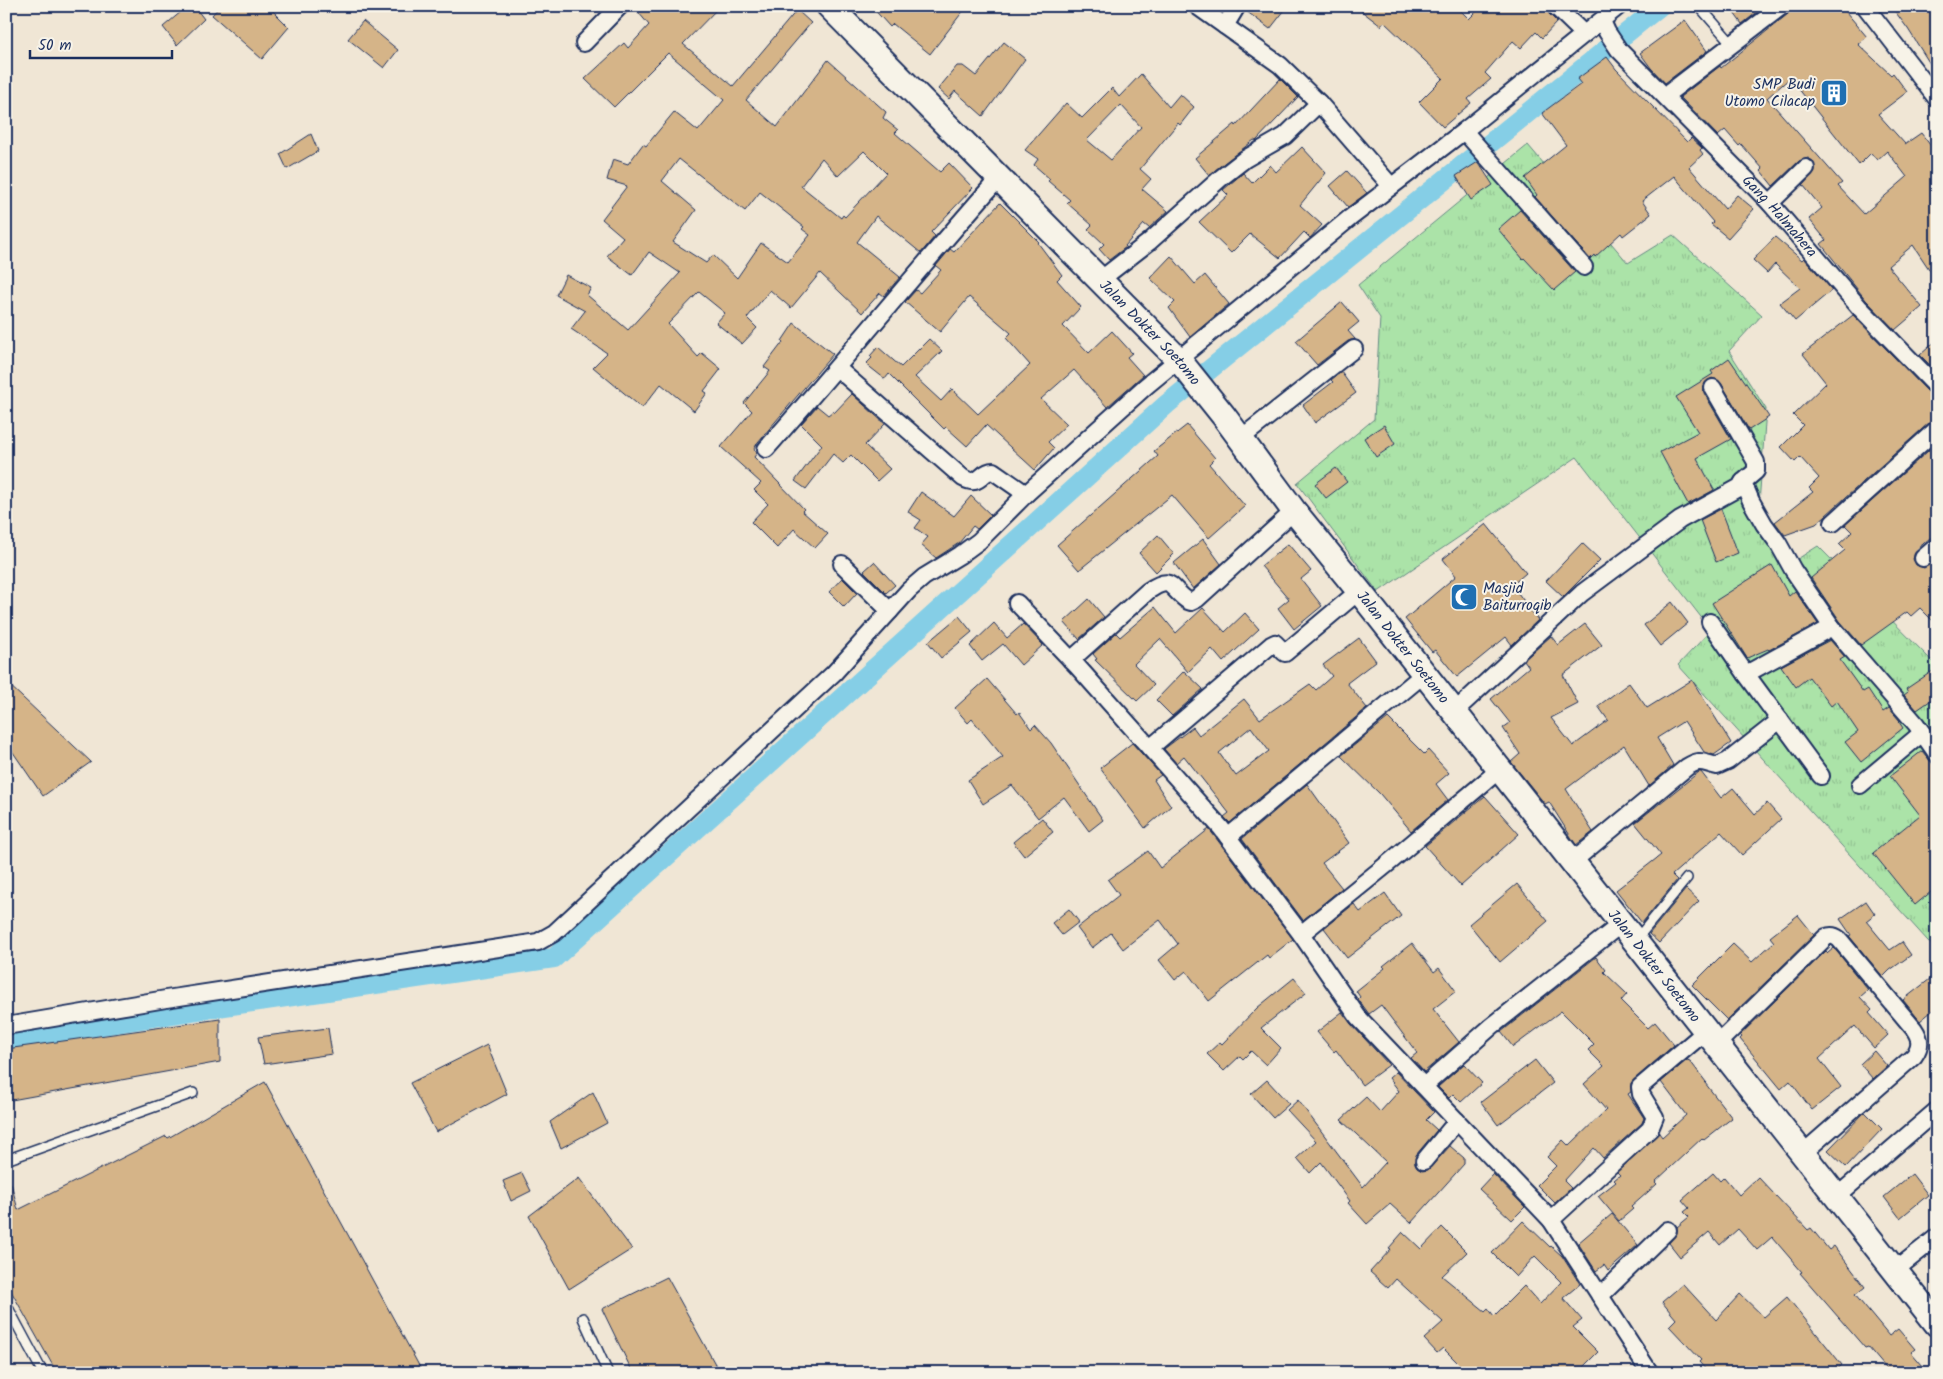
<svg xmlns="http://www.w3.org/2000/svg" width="1943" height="1379" font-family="Kalam,sans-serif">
	<defs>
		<pattern id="grass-tufts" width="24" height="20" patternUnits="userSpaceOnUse" patternTransform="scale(1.25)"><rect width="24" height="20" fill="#abe3a8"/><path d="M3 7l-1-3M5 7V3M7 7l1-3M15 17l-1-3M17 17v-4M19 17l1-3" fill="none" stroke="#93c393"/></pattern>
	</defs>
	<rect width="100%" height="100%" fill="#f0e6d5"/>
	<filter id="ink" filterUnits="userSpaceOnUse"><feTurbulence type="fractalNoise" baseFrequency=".02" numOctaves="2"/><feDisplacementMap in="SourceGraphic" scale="10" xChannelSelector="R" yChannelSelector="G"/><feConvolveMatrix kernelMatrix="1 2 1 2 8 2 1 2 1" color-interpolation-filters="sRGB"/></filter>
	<g filter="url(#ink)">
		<!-- grass -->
		<polygon fill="url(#grass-tufts)" stroke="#638983" points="1528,145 1628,263 1673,235 1762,315 1729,351 1766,409 1757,531 1788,565 1818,546 1937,666 1937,951 1678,665 1711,630 1577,457 1378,592 1297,483 1374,419 1380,318 1358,285"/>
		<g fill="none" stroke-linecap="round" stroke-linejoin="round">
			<!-- canal -->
			<polyline stroke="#85cee6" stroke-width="20" points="6,1040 197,1010 554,958 1167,404 1660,6"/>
		</g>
		<!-- building -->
		<g fill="#d5b488" stroke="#1b2f5e" fill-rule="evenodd">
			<polygon points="188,6 194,6 204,19 177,45 163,27"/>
			<polygon points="220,6 268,6 289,27 262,59 212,15"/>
			<path d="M633,6H720L683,44L733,86L797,10L811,23L746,100L777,127L828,60L886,112L883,118L898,130L895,133L940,172L949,163L973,188L931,232L935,236L921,253L876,216L857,242L900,277L884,296L880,293L862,313L820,273L791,308L770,290L747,318L757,328L742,344L716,323L725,313L699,292L668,324L698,357L702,353L721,369L704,391L707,393L694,411L661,384L642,408L593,367L607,353L571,329L585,311L556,295L566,275L591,288L587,295L628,330L680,273L649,252L632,275L607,256L623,237L602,219L627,186L607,180L613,159L628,164L643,144L646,146L674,112L698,131L724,100L668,53L614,107L585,79L624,43L628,48L649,25ZM864,151L886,173L845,217L843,215L841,218L801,186L822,158L838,176ZM679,159L745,211L760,192L804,227L802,229L810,235L788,262L761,243L737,278L713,255L706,263L673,242L696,210L662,181Z"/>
			<polygon points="871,6 967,6 930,54 893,24 890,27"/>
			<polygon points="1247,6 1288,6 1270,29 1246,11"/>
			<polygon points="1355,6 1456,6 1469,19 1482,6 1545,6 1548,13 1557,22 1542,38 1536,32 1521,48 1513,41 1485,73 1491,79 1468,99 1471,103 1443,127 1419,102 1443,78 1384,22 1381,26"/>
			<polygon points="1729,6 1765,6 1742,24"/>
			<path d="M1792,6H1841L1867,37L1858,44L1891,75L1893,73L1907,92L1878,114L1905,144L1921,133L1937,154V281L1913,245L1888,266L1922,307L1895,330L1866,300L1821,244L1826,240L1809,219L1822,208L1803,185L1815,171L1813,161L1808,158L1799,161L1773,186L1761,171L1763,169L1741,144L1739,146L1725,130L1718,136L1680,97L1720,66L1721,68L1788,14ZM1790,78L1859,165L1871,153L1877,160L1887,151L1907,177L1864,214L1838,186L1842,183L1767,98Z"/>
			<polygon points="1891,6 1937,6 1937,75 1908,29"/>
			<polygon points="1685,20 1707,51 1665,83 1651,68 1640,53"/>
			<polygon points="363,21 398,50 384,68 348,39"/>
			<polygon points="1004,42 1025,59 983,116 955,91 949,99 938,89 957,66 963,66 976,76"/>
			<polygon points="1607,57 1616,69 1687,142 1691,138 1702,148 1700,150 1703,154 1689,167 1725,209 1737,195 1754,209 1728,238 1711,224 1713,222 1674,176 1642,201 1651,214 1623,236 1621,233 1595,257 1594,255 1590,259 1535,197 1537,195 1525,178 1566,145 1542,113 1581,84 1577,79"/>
			<path d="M1141,74L1169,107L1180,94L1194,107L1180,125L1178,123L1140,169L1151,179L1142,189L1168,211L1149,228L1144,224L1125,246L1126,247L1109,260L1099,249L1104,244L1088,229L1092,225L1067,203L1070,200L1048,181L1050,179L1034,165L1038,159L1025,150L1066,103L1082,118L1112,88L1119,97ZM1121,105L1141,127L1111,160L1087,140Z"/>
			<polygon points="1280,79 1298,97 1256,141 1254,140 1209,175 1195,158 1235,124 1236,126"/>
			<polygon points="311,134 318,151 287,169 280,154"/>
			<polygon points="1302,147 1326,173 1300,205 1322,225 1310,238 1304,232 1280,258 1250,234 1231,253 1199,222 1228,195 1223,190 1243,173 1252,183 1270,165 1276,172"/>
			<polygon points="1478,162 1493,185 1471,200 1456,176"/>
			<polygon points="1347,171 1367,193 1348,207 1330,186"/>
			<polygon points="1000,203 1039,242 1038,243 1062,275 1057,280 1081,307 1063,326 1089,353 1112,331 1132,353 1127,357 1143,375 1107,407 1074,370 1041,399 1067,424 1048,442 1054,448 1035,470 986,425 967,446 946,427 944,429 889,374 885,379 866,364 872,358 870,356 878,347 901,367 929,339 942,351 915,377 941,401 952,389 978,414 1030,365 1006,338 1011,333 969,297 940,332 905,302 916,290 920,293 941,270 936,266 950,249 954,252"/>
			<polygon points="1520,210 1575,272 1554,290 1524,258 1523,259 1498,229"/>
			<polygon points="1775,237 1802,260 1804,258 1832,290 1795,321 1780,303 1800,288 1775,264 1767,273 1753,260"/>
			<polygon points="1171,256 1195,284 1205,275 1229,304 1190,337 1169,308 1175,302 1150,278"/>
			<polygon points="1342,302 1359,322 1348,331 1355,339 1348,341 1317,365 1296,341"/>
			<polygon points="1853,315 1930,394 1937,397 1937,419 1930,422 1816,524 1785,535 1775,522 1813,492 1809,488 1819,478 1800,457 1795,462 1781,447 1803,425 1793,415 1826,383 1803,354"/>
			<polygon points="794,323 833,354 758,442 754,449 757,453 754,457 804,509 802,511 828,534 815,548 794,529 777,548 751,522 768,504 754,490 761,483 721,447 752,411 744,403 770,371 764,367 783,342 782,341"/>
			<polygon points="1937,340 1937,372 1920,355"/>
			<polygon points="1729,358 1769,417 1749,430 1721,383 1712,378 1705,383 1703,388 1704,393 1731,439 1697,458 1714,490 1688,504 1660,452 1698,432 1676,397 1713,374 1711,371"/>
			<polygon points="1341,372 1356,393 1315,423 1303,405 1333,382 1331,380"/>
			<polygon points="852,394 885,424 865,445 890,469 877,481 851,455 843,463 833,454 806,489 795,481 822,445 801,424 817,406 828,415 833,411 834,413"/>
			<polygon points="1187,425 1215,458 1209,464 1245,506 1209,538 1172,495 1079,570 1057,545 1158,456 1154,451"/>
			<polygon points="1384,425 1395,444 1376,457 1364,438"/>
			<polygon points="1937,443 1937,536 1930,538 1916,550 1913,559 1916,565 1924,568 1937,559 1937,625 1920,608 1911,616 1907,612 1861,645 1840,621 1811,578 1845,550 1839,544 1852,532 1845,525"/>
			<polygon points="1336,468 1347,482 1326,498 1315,484"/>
			<polygon points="921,492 954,516 971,496 991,515 977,529 973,526 959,543 936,558 921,545 928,537 915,528 921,520 908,512"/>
			<polygon points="1721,509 1738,553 1716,562 1700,520"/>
			<polygon points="1486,524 1526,573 1512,585 1538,620 1512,645 1506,637 1457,677 1435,650 1432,652 1405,619 1456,576 1443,559"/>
			<polygon points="1158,535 1174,554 1156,572 1139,553"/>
			<polygon points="1203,539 1221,564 1193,589 1174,563"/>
			<polygon points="1582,543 1600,560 1563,597 1546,581"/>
			<polygon points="1288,544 1311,571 1301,579 1322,606 1294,629 1278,608 1289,599 1261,566"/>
			<polygon points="874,562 895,585 886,593 864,571"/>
			<polygon points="1772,565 1789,596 1795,591 1818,624 1769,650 1768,649 1747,658 1712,603"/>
			<polygon points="842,578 857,593 844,607 829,592"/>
			<polygon points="1089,599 1104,617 1079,639 1064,622"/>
			<polygon points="1672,602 1688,623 1660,646 1644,625"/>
			<polygon points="1155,607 1176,633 1203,608 1225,632 1245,613 1259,629 1223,662 1212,649 1188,672 1160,639 1134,664 1154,685 1137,701 1095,660 1097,659 1093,654 1116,633 1120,637"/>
			<polygon points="959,616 972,632 941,658 928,642"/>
			<polygon points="994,623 1007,638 1023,624 1043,645 1021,665 1003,644 982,661 970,646"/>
			<polygon points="1585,624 1602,645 1563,675 1578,704 1551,718 1573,746 1608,720 1598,706 1629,683 1647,708 1692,680 1731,743 1714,755 1704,752 1684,721 1657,738 1673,765 1649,786 1624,745 1566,789 1593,832 1576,845 1549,802 1545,804 1511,762 1520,754 1503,728 1510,723 1491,699 1529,667 1524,660 1551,636 1558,645"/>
			<path d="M1359,638L1376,661L1347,683L1367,708L1230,823L1224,817L1229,813L1184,756L1176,763L1164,749L1193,727L1199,735L1244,699L1260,719L1310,684L1316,690L1332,676L1323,665ZM1251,727L1269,751L1236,776L1219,753Z"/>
			<polygon points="1830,640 1845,657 1840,660 1863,692 1868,689 1883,712 1889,708 1900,721 1899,722 1903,728 1861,762 1845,742 1858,732 1837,701 1831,706 1809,677 1796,687 1781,666"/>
			<polygon points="1937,668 1937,696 1917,710 1904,695 1908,692 1906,689"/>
			<polygon points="1184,671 1203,689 1172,716 1156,700"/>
			<polygon points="987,679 1017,714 1019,712 1031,729 1035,725 1051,743 1103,820 1089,831 1064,797 1038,818 1012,785 983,804 968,780 1003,757 972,719 968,723 955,708"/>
			<polygon points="6,682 91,762 43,796 6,742"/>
			<polygon points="1388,718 1424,754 1428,750 1449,773 1436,784 1448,800 1411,831 1380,794 1341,756"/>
			<polygon points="1132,743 1161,775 1154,780 1171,806 1145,828 1100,768"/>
			<polygon points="1922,751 1937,769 1937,887 1915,905 1873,853 1920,815 1890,776"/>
			<polygon points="1699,772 1701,772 1721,798 1733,788 1755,814 1767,803 1781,819 1742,855 1721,832 1672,875 1677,880 1642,923 1616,890 1661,855 1635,823"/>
			<polygon points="1307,784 1349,843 1322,863 1342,888 1303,920 1242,839"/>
			<polygon points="1485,796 1519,834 1461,886 1425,846"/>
			<polygon points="1042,818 1053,832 1024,856 1013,842"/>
			<polygon points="1209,829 1293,939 1269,958 1267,955 1209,1001 1186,971 1175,980 1159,960 1178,944 1160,920 1123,949 1111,933 1092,948 1077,928 1119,895 1108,880 1148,851 1160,868"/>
			<polygon points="1517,884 1548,921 1500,962 1469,924"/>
			<polygon points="1686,889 1699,901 1659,943 1649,934"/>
			<polygon points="1385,893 1401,916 1347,958 1324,928 1354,904 1360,912"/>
			<polygon points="1866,901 1875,914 1866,921 1890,950 1902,942 1911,955 1890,970 1883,977 1849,936 1851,935 1840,919"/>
			<polygon points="1069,909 1079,922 1062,935 1052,923"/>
			<polygon points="1798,915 1814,935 1727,1020 1692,985 1733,944 1752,962 1774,942 1770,937"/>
			<polygon points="1412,943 1434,972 1439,968 1456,991 1433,1009 1459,1042 1424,1072 1411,1058 1417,1053 1381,1005 1369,1014 1358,999 1360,997 1356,991 1385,968 1383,966"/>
			<polygon points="1834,948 1868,990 1860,997 1872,1010 1869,1013 1888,1035 1874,1048 1855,1026 1819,1059 1841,1087 1812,1110 1790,1081 1781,1089 1740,1039 1742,1037 1740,1035 1826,951 1828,953"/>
			<polygon points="1596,957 1606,970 1604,972 1627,994 1621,1001 1648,1028 1655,1022 1674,1045 1631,1083 1631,1092 1628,1094 1644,1118 1642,1123 1603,1158 1594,1148 1564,1181 1571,1188 1555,1203 1537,1185 1556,1166 1547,1157 1563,1140 1569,1146 1606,1110 1584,1084 1604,1066 1588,1050 1594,1044 1561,1011 1513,1047 1501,1032"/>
			<polygon points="1294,978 1306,993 1261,1028 1281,1048 1266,1065 1251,1051 1243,1059 1240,1056 1224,1071 1207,1054 1220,1042 1222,1044 1257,1008"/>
			<polygon points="1930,979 1937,988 1937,1007 1920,1021 1903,1000"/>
			<polygon points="1342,1012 1351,1024 1389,1065 1362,1085 1336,1050 1334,1052 1317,1032"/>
			<polygon points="220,1019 220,1062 6,1101 6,1049"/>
			<polygon points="328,1028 332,1054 264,1064 258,1037"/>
			<polygon points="487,1045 507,1094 436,1132 410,1083"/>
			<polygon points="1874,1051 1887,1066 1873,1079 1860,1064"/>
			<polygon points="1535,1060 1553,1083 1498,1125 1481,1102"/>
			<polygon points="1687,1060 1690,1061 1706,1082 1705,1083 1732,1118 1704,1140 1702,1138 1655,1182 1657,1184 1631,1207 1633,1209 1619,1221 1598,1196 1616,1182 1614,1180 1620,1175 1617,1172 1659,1133 1662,1137 1686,1115 1661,1082"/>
			<polygon points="1464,1064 1482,1083 1461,1102 1453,1094 1449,1098 1438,1087"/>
			<polygon points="1396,1072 1434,1112 1426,1120 1437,1130 1416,1155 1415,1164 1417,1168 1422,1171 1428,1170 1450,1146 1464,1158 1464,1164 1411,1223 1390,1204 1367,1224 1348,1203 1350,1201 1321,1162 1310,1173 1297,1158 1316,1141 1287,1110 1298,1100 1363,1187 1386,1162 1341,1120 1366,1097 1380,1112 1399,1091 1389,1078"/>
			<polygon points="1267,1080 1289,1104 1273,1118 1251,1094"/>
			<polygon points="265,1082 423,1373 57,1373 6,1282 6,1184 11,1183 18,1210 166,1136 168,1138"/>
			<polygon points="593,1092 607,1123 561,1148 550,1122"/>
			<polygon points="1865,1112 1882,1129 1846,1167 1828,1150"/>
			<polygon points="522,1173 531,1191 511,1201 503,1181"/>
			<polygon points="1713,1173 1720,1181 1724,1177 1739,1195 1758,1177 1808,1230 1811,1228 1829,1250 1834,1246 1865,1287 1855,1295 1889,1336 1898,1329 1915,1349 1911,1352 1929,1373 1890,1373 1868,1347 1865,1348 1800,1273 1802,1272 1772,1237 1757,1250 1738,1229 1720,1245 1709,1232 1680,1257 1669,1243 1677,1233 1677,1227 1689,1217 1684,1212 1689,1208 1682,1200"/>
			<polygon points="1493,1174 1525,1207 1512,1220 1479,1189"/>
			<polygon points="1912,1174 1928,1195 1900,1218 1884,1197"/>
			<polygon points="579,1178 632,1249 569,1289 529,1216"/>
			<polygon points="1612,1214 1638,1245 1608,1271 1604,1265 1596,1271 1578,1243"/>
			<polygon points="1523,1221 1550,1247 1551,1246 1562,1256 1580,1284 1563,1298 1582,1320 1573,1327 1598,1352 1577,1373 1468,1373 1443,1348 1437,1353 1424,1339 1443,1322 1396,1279 1388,1288 1370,1272 1391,1249 1389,1248 1403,1232 1421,1249 1442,1227 1467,1252 1442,1276 1485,1311 1488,1308 1494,1316 1524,1286 1540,1304 1561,1282 1535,1256 1516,1277 1492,1253"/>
			<polygon points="667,1277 720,1373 633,1373 602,1309"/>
			<polygon points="1683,1284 1716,1320 1740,1294 1764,1317 1787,1297 1842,1365 1833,1373 1709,1373 1699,1362 1701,1360 1669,1326 1676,1319 1662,1302"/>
		</g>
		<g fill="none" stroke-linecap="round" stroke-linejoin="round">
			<!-- lane casing -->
			<g stroke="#1b2f5e" stroke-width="12">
				<g id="lane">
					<polyline points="1699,6 1733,45"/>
					<polyline points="1635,941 1687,878"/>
					<polyline points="6,1160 193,1093"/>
					<polyline points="6,1304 43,1373"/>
					<polyline points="583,1318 608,1373"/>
				</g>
			</g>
			<!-- street casing -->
			<g stroke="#1b2f5e" stroke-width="20">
				<g id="street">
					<polyline points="1197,6 1280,65 1319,103 1391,186"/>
					<polyline points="1555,6 1584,34"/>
					<polyline points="1865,6 1937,99"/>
					<path id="s1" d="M1602,21L1607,32L1619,50L1770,203L1859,307L1937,387"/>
					<polyline points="1225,26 1237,6"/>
					<polyline points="584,43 620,6"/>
					<polyline points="1666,95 1782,6"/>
					<polyline points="1464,131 1584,267"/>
					<polyline points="1770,203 1806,168"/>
					<polyline points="1100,280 1149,242 1222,177 1245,159 1285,136 1319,103"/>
					<path d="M837,368L963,478C981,488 980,471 993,471L1026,494"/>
					<polyline points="1713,388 1756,462 1756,471 1743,482"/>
					<polyline points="1240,439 1354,349"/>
					<path d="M766,449C845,360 920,267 999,178"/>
					<polyline points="1833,523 1937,429"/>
					<polyline points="1923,558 1937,546"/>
					<polyline points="842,564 890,611"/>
					<polyline points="1017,603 1077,666 1221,828 1301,934 1358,1017 1551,1220 1650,1373"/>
					<polyline points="1710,622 1746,674 1832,627"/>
					<path d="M1071,660L1148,591C1173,574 1169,588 1188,601L1191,602L1197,599L1294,511"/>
					<polyline points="1746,674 1821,776"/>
					<polyline points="1454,712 1582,593 1680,520 1740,487 1743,482 1751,501 1764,524 1778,543 1793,570 1832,627 1916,724 1937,754"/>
					<polyline points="1150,748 1271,645 1275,643 1285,653 1359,591"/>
					<polyline points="1860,785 1922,733"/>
					<polyline points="1228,837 1424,674"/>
					<path d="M1572,862L1687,767C1701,758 1703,763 1717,766L1728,761L1780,720"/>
					<polyline points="1301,934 1391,861 1499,770"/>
					<polyline points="6,1026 166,999 538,942 554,933 834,673 909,590 924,577 960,555 979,541 1026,494 1146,386 1350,218 1464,131 1619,6"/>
					<path d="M1716,1045L1826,937C1831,935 1834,935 1839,939L1914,1029C1921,1039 1921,1046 1914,1056L1802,1154"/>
					<polyline points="1424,1086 1492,1026 1621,924"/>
					<polyline points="1424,1161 1457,1121"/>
					<polyline points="1836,1197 1937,1110"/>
					<polyline points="1551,1220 1650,1129 1655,1117 1641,1094 1640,1087 1706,1031"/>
					<polyline points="1894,1271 1937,1237"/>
					<polyline points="1600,1296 1668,1230"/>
				</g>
			</g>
			<!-- secondary casing -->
			<g stroke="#1b2f5e" stroke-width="28">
				<g id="secondary">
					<path id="s2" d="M829,6L1179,360L1223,415L1294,511L1359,591L1937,1324"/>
				</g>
			</g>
			<!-- lane -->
			<use href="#lane" stroke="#f7f3e8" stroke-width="9"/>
			<!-- street -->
			<use href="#street" stroke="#f7f3e8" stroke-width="16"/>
			<!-- secondary -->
			<use href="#secondary" stroke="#f7f3e8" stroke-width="24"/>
		</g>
	</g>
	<!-- icons -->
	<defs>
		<g id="building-square" transform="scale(1.4375)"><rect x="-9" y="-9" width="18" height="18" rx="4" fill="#1f6fb2" stroke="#f7f3e8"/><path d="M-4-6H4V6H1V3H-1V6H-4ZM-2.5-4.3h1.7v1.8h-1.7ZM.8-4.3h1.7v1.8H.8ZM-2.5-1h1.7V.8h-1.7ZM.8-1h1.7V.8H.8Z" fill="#fff"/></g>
		<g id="mosque-square" transform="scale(1.4375)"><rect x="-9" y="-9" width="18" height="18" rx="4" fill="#1f6fb2" stroke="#f7f3e8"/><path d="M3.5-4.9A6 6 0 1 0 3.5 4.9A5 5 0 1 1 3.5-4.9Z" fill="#fff"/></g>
	</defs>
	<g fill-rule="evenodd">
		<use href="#building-square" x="1834" y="93"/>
		<use href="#mosque-square" x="1464" y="597"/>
	</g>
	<g text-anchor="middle" stroke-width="4" stroke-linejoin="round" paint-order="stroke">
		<!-- poi labels -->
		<g font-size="15" fill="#1b2f5e" stroke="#f7f3e8" text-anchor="end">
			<text x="1815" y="89">SMP Budi<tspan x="1815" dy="17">Utomo Cilacap</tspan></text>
			<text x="1483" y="593" text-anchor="start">Masjid<tspan x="1483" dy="17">Baiturroqib</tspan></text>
		</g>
		<!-- street labels -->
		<g font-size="15" fill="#1b2f5e" stroke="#f7f3e8">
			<text dy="5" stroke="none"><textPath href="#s1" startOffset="265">Gang Halmahera</textPath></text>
			<text dy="5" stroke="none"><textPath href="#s2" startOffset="458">Jalan Dokter Soetomo</textPath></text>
			<text dy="5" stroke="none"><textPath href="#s2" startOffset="862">Jalan Dokter Soetomo</textPath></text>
			<text dy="5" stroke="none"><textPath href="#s2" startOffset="1268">Jalan Dokter Soetomo</textPath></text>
		</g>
	</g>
	<!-- margin -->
	<rect width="1943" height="1379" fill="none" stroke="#f7f3e8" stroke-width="25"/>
	<rect x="12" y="12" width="1918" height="1354" fill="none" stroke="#1b2f5e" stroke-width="2" filter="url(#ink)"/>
	<!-- scale -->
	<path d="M30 50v8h142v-8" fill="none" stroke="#1b2f5e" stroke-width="2.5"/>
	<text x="38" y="50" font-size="15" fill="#1b2f5e" stroke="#f7f3e8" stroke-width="4" paint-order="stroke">50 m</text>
</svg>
